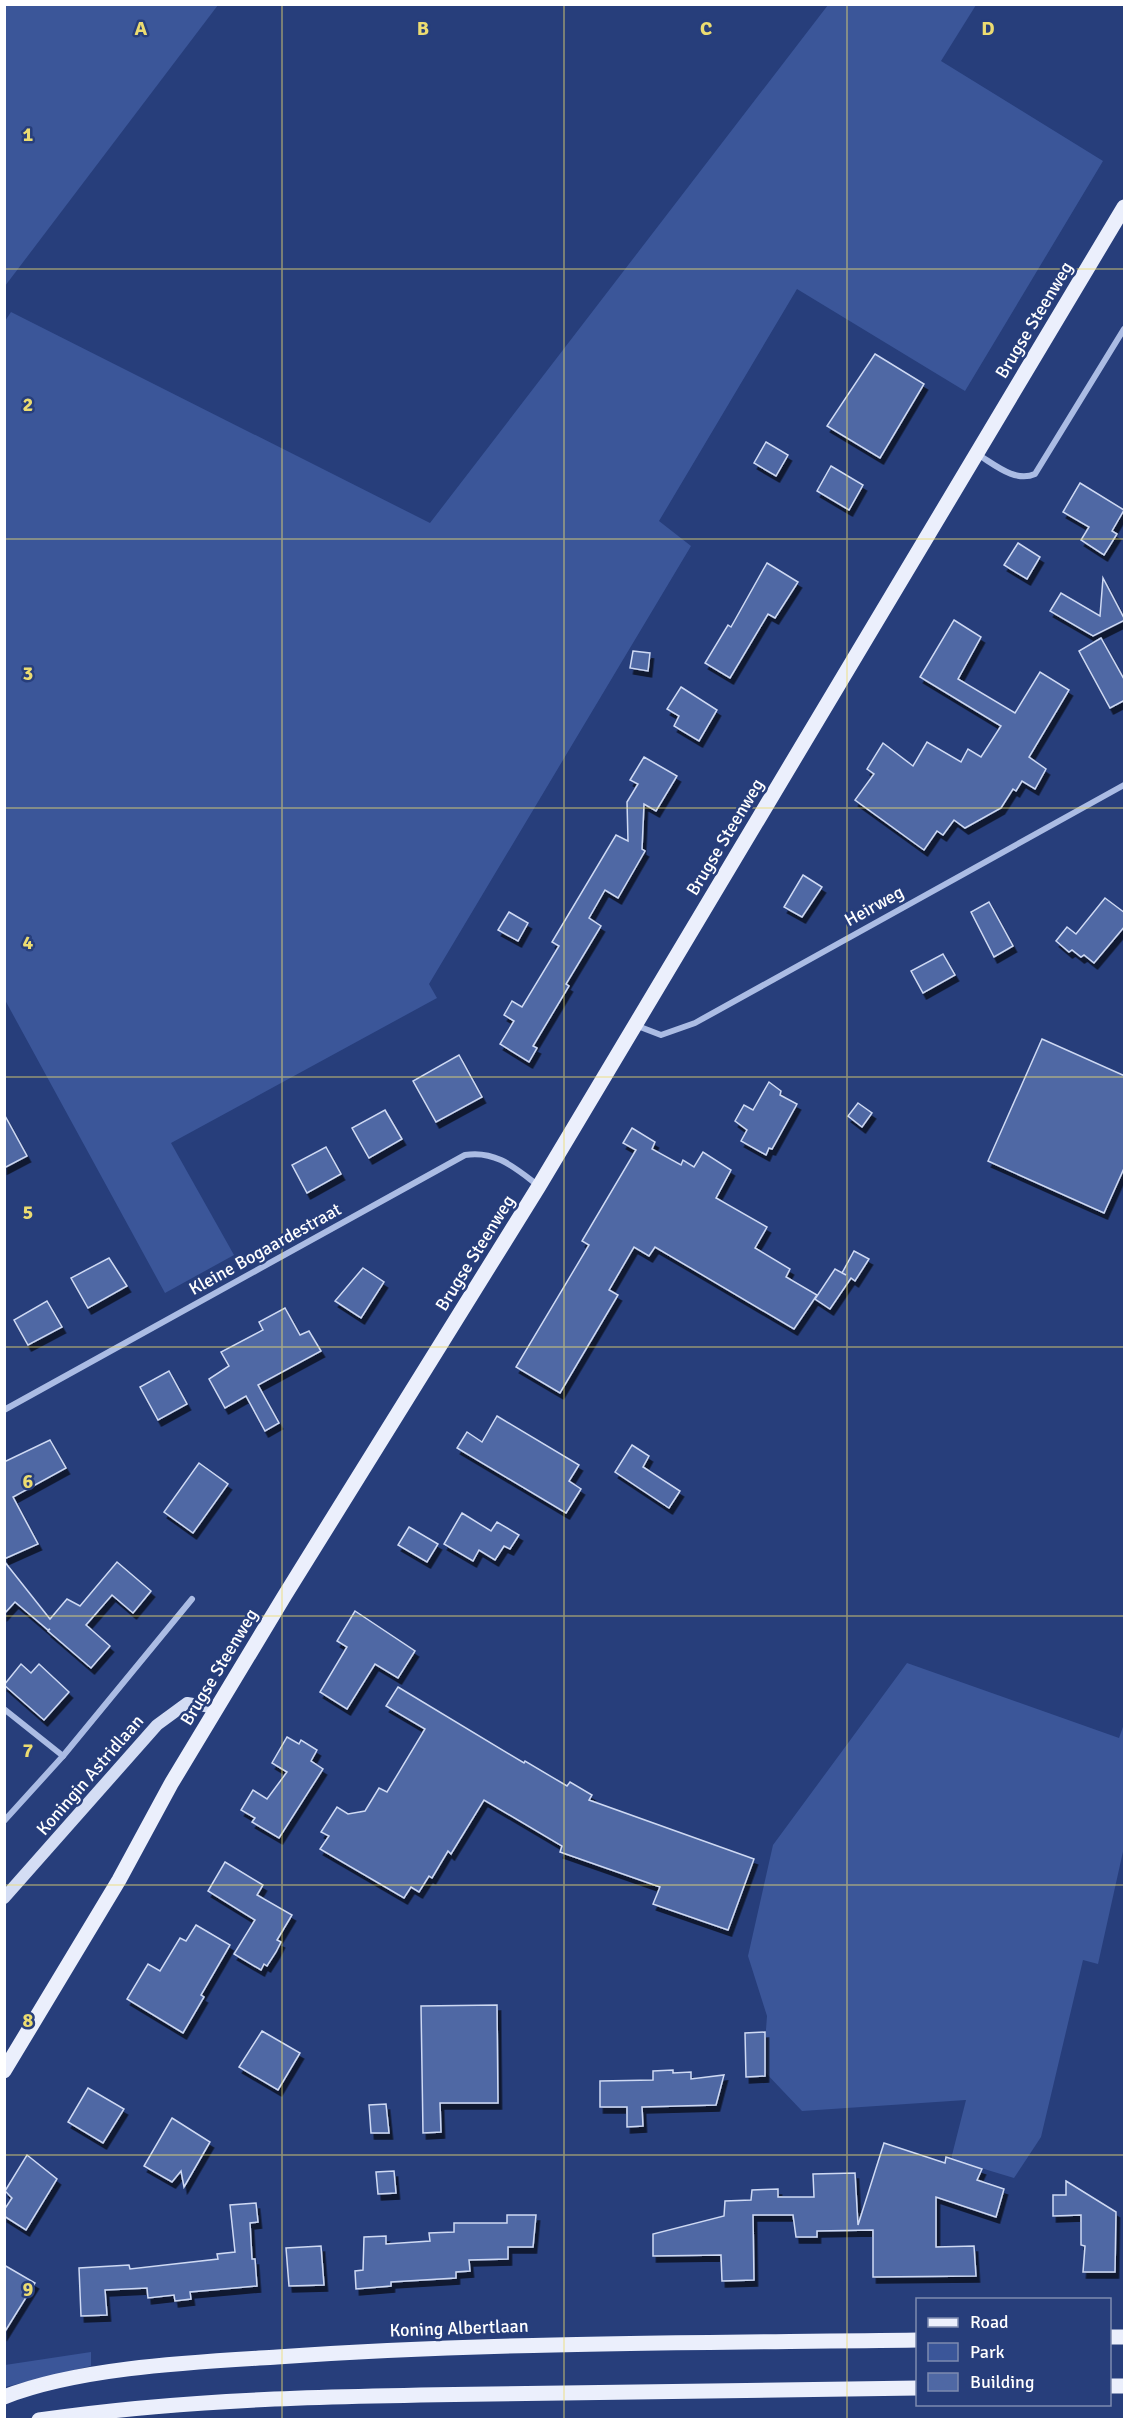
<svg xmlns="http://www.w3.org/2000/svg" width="1129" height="2424" font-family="Signika,sans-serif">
	<defs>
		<filter id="shadow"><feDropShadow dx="3.5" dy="6" stdDeviation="0" flood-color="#0009"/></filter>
	</defs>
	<rect width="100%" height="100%" fill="#273e7b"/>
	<!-- green -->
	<g fill="#3b5699">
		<polygon points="5,4 218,5 5,286 4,5"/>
		<polygon points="828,5 976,5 941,61 1103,161 965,391 797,289 659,521 691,546 429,984 437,998 171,1143 234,1255 165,1293 5,1000 5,321 11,312 430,523"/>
		<polygon points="907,1663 1119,1738 1124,1724 1124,1847 1098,1964 1083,1960 1041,2137 1014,2178 951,2159 966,2100 802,2111 763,2070 767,2016 748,1956 773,1845"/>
		<polygon points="91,2352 91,2366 5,2387 5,2365"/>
	</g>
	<!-- building -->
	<g fill="#4f68a4" stroke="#ced9f3" stroke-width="1.5" filter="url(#shadow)">
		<polygon points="875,354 924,384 880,458 827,426"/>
		<polygon points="766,442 788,455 776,476 754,463"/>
		<polygon points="831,466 863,485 849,510 817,491"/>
		<polygon points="1080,483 1124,510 1112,531 1117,534 1104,555 1081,540 1089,527 1063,512"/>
		<polygon points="1018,543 1040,557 1027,579 1004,565"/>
		<polygon points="767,563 798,582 775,618 768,614 730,678 705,663 728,625 731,627"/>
		<polygon points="1103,578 1125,620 1093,636 1050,611 1061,593 1100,616"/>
		<polygon points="954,620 981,637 958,679 1015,713 1040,672 1069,690 1029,757 1046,769 1035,789 1022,781 1016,791 1013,789 1001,808 965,828 954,820 943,835 937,831 924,850 855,800 874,774 867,769 883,743 913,766 927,742 961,762 968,749 981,757 1001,726 920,677"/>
		<polygon points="1101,638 1125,681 1125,700 1110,708 1079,651"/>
		<polygon points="633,651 650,653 648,671 630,668"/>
		<polygon points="681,687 717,710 699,741 674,726 679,716 667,709"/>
		<polygon points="644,757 677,776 656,811 644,804 642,849 645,851 618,898 605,890 589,918 601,926 566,984 569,986 533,1046 537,1048 529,1062 500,1044 514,1021 504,1015 512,1001 522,1007 559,946 552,942 616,835 628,841 627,802 638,784 630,780"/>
		<polygon points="803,875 822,887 802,917 784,907"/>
		<polygon points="1105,898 1125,913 1125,926 1094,963 1084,955 1081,957 1072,950 1069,952 1056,941 1067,927 1076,934"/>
		<polygon points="989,902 1013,946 994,957 971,912"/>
		<polygon points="509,912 528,923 518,941 498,930"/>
		<polygon points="943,954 955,975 923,993 911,971"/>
		<polygon points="1042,1039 1125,1076 1125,1166 1104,1213 988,1161"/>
		<polygon points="459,1055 482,1097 436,1122 413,1081"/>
		<polygon points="769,1082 781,1091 780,1095 797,1104 772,1149 769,1148 766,1155 741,1141 747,1130 735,1121 744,1105 753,1110"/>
		<polygon points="858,1103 872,1113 862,1127 848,1116"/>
		<polygon points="385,1110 402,1139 369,1158 352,1128"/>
		<polygon points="4,1114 27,1156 4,1168"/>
		<polygon points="632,1128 655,1142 652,1149 681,1165 683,1160 694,1167 703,1152 731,1170 716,1198 767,1227 755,1248 790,1269 786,1277 817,1295 794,1329 655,1247 649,1256 634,1247 609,1290 618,1295 560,1393 516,1367 589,1245 582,1241 636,1150 623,1143"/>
		<polygon points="326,1147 341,1174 307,1193 292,1165"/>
		<polygon points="854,1251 869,1259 855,1281 851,1278 830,1309 815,1299 835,1269 846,1275 842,1273"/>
		<polygon points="109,1258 127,1286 88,1308 71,1278"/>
		<polygon points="363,1268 384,1282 361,1318 335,1301"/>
		<polygon points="47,1301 62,1327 28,1345 14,1320"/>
		<polygon points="285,1308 300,1335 309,1331 321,1351 258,1385 279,1423 265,1431 246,1396 225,1408 209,1379 229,1366 221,1352 263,1330 259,1322"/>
		<polygon points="169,1371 187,1404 158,1420 140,1387"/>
		<polygon points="497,1416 579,1465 569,1481 581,1489 566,1513 457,1448 467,1432 482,1442"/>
		<polygon points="50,1440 66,1468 13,1497 38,1544 4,1559 4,1462"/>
		<polygon points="632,1445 649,1456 643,1467 680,1491 669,1508 615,1472"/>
		<polygon points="199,1463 228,1484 193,1533 164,1512"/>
		<polygon points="462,1513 491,1531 497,1522 519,1535 510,1549 504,1546 495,1560 479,1550 473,1561 444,1544"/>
		<polygon points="409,1527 438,1544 427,1562 398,1545"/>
		<polygon points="4,1561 50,1619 67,1599 80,1606 117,1562 151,1591 133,1613 112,1595 86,1625 110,1646 91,1668 48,1631 50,1629 48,1630 15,1602 4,1614"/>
		<polygon points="355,1611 415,1651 398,1678 375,1664 347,1709 320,1692 347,1647 337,1641"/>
		<polygon points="21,1664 31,1673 39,1664 69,1692 44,1720 4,1685"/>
		<polygon points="398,1687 524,1763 525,1761 567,1786 570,1782 592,1795 589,1800 754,1859 728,1930 653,1904 660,1887 560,1852 562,1846 484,1800 451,1854 448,1851 432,1878 429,1876 419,1892 411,1887 404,1898 320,1849 329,1836 321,1832 337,1807 348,1814 365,1811 379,1788 387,1792 425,1729 386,1706"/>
		<polygon points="287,1737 299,1744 301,1740 317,1750 311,1761 323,1769 279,1838 252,1822 255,1818 241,1810 253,1790 267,1799 287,1772 272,1763"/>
		<polygon points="225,1862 263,1885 257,1895 292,1915 277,1940 281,1942 276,1952 267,1966 264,1964 261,1970 234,1954 255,1920 208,1891"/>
		<polygon points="196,1925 230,1945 201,1995 204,1997 183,2033 127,1999 148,1964 160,1971 180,1938 186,1941"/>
		<polygon points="497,2005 498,2103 440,2103 441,2132 423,2133 421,2006"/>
		<polygon points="262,2031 300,2053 278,2090 239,2067"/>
		<polygon points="765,2032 765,2076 746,2077 745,2033"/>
		<polygon points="673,2070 673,2073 691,2072 691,2079 724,2075 716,2105 642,2107 643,2126 627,2127 627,2107 600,2107 600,2081 653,2080 653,2071"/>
		<polygon points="88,2088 124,2109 103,2143 68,2122"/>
		<polygon points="386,2104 389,2133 371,2133 369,2105"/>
		<polygon points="172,2118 210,2142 184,2187 181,2171 172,2182 144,2166"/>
		<polygon points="884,2143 945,2163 946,2157 982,2169 977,2180 1004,2189 996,2217 936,2197 936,2247 974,2246 976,2276 873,2277 873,2230 817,2231 817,2237 796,2237 793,2215 753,2215 754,2280 722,2281 721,2255 653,2256 653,2234 724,2216 725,2201 751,2200 752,2190 778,2189 778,2197 814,2197 813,2174 855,2173 858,2225"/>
		<polygon points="27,2155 57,2179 26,2230 4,2216 4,2210 12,2198 5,2191"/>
		<polygon points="394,2171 396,2193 378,2194 376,2172"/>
		<polygon points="1066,2181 1116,2212 1115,2272 1083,2272 1085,2246 1081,2245 1081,2215 1053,2216 1053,2195 1066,2195"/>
		<polygon points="256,2203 258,2222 250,2223 252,2259 255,2259 257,2286 190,2292 191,2299 175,2301 174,2295 148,2298 147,2288 105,2290 107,2315 81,2316 79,2268 129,2265 130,2269 218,2259 217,2254 235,2252 230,2205"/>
		<polygon points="507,2215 536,2215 533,2247 508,2247 508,2259 469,2260 470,2271 456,2272 456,2278 391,2282 391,2286 356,2289 355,2271 363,2270 364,2237 386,2236 386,2244 430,2241 429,2233 454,2232 454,2223 507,2223"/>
		<polygon points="321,2246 324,2285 289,2286 286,2248"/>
		<polygon points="4,2265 35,2283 4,2333"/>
	</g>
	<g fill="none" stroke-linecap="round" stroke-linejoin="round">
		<!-- street -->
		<g stroke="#abbce4" stroke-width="6">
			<path d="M977,454C994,464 1015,483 1035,474L1124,329"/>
			<polyline points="635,1025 661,1035 695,1023 1124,785"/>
			<path d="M4,1410L465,1155C496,1150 515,1168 539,1186"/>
			<polyline points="4,1709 63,1756 4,1821"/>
			<polyline points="63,1756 192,1599"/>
		</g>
		<!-- secondary -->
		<polyline stroke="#d4ddf4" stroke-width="12" points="4,1898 157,1725 187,1703 217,1708"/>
		<!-- primary -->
		<g stroke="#ebeffc" stroke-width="15">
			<polyline points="4,2071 119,1880 171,1784 285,1595 539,1186 1124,207"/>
			<polyline points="1110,2337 1124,2337"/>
			<polyline points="1110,2386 1124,2386"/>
			<path d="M4,2397C80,2367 196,2362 277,2357C490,2342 704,2343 918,2340"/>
			<path d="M39,2420C189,2398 340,2396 491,2394C633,2392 775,2390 918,2388"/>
		</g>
	</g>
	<!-- grid -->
	<path fill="none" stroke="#ecdc71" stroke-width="1.5" stroke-opacity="0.55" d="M282,4V2420M564,4V2420M847,4V2420M4,269H1124M4,539H1124M4,808H1124M4,1077H1124M4,1347H1124M4,1616H1124M4,1885H1124M4,2155H1124"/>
	<g text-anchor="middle" stroke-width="5" stroke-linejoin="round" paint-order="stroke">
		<!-- street labels -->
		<g font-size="18" fill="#fff" stroke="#273e7b">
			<text transform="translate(1034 320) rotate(-59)" y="6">Brugse Steenweg</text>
			<text transform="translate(725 837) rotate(-59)" y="6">Brugse Steenweg</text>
			<text transform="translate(874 906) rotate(-29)" y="6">Heirweg</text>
			<text transform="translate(265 1249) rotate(-29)" y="6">Kleine Bogaardestraat</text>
			<text transform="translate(475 1253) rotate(-58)" y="6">Brugse Steenweg</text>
			<text transform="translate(219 1667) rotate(-59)" y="6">Brugse Steenweg</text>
			<text transform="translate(90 1775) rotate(-49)" y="6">Koningin Astridlaan</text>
			<text transform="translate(459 2328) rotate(-2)" y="6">Koning Albertlaan</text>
		</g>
	</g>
	<g font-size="20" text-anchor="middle" font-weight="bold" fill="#ecdc71" stroke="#273e7b" stroke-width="5" stroke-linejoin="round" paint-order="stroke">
		<text x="141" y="35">A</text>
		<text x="423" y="35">B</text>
		<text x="706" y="35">C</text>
		<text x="988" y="35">D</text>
		<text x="28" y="141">1</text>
		<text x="28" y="411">2</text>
		<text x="28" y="680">3</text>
		<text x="28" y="949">4</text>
		<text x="28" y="1219">5</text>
		<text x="28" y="1488">6</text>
		<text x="28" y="1757">7</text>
		<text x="28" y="2027">8</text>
		<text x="28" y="2296">9</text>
	</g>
	<!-- border -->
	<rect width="1129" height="2424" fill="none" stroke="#ffffff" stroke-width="12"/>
	<!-- legend -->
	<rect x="916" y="2298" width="195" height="108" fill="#273e7b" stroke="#7d8bb0" stroke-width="1.5"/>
	<rect x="928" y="2318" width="30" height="9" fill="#ebeffc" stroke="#7d8bb0" stroke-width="1.5"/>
	<text x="970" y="2328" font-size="18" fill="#ffffff">Road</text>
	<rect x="928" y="2343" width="30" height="18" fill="#3b5699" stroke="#7d8bb0" stroke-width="1.5"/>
	<text x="970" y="2358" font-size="18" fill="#ffffff">Park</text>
	<rect x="928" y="2373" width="30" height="18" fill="#4f68a4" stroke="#7d8bb0" stroke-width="1.5"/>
	<text x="970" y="2388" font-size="18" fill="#ffffff">Building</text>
</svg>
